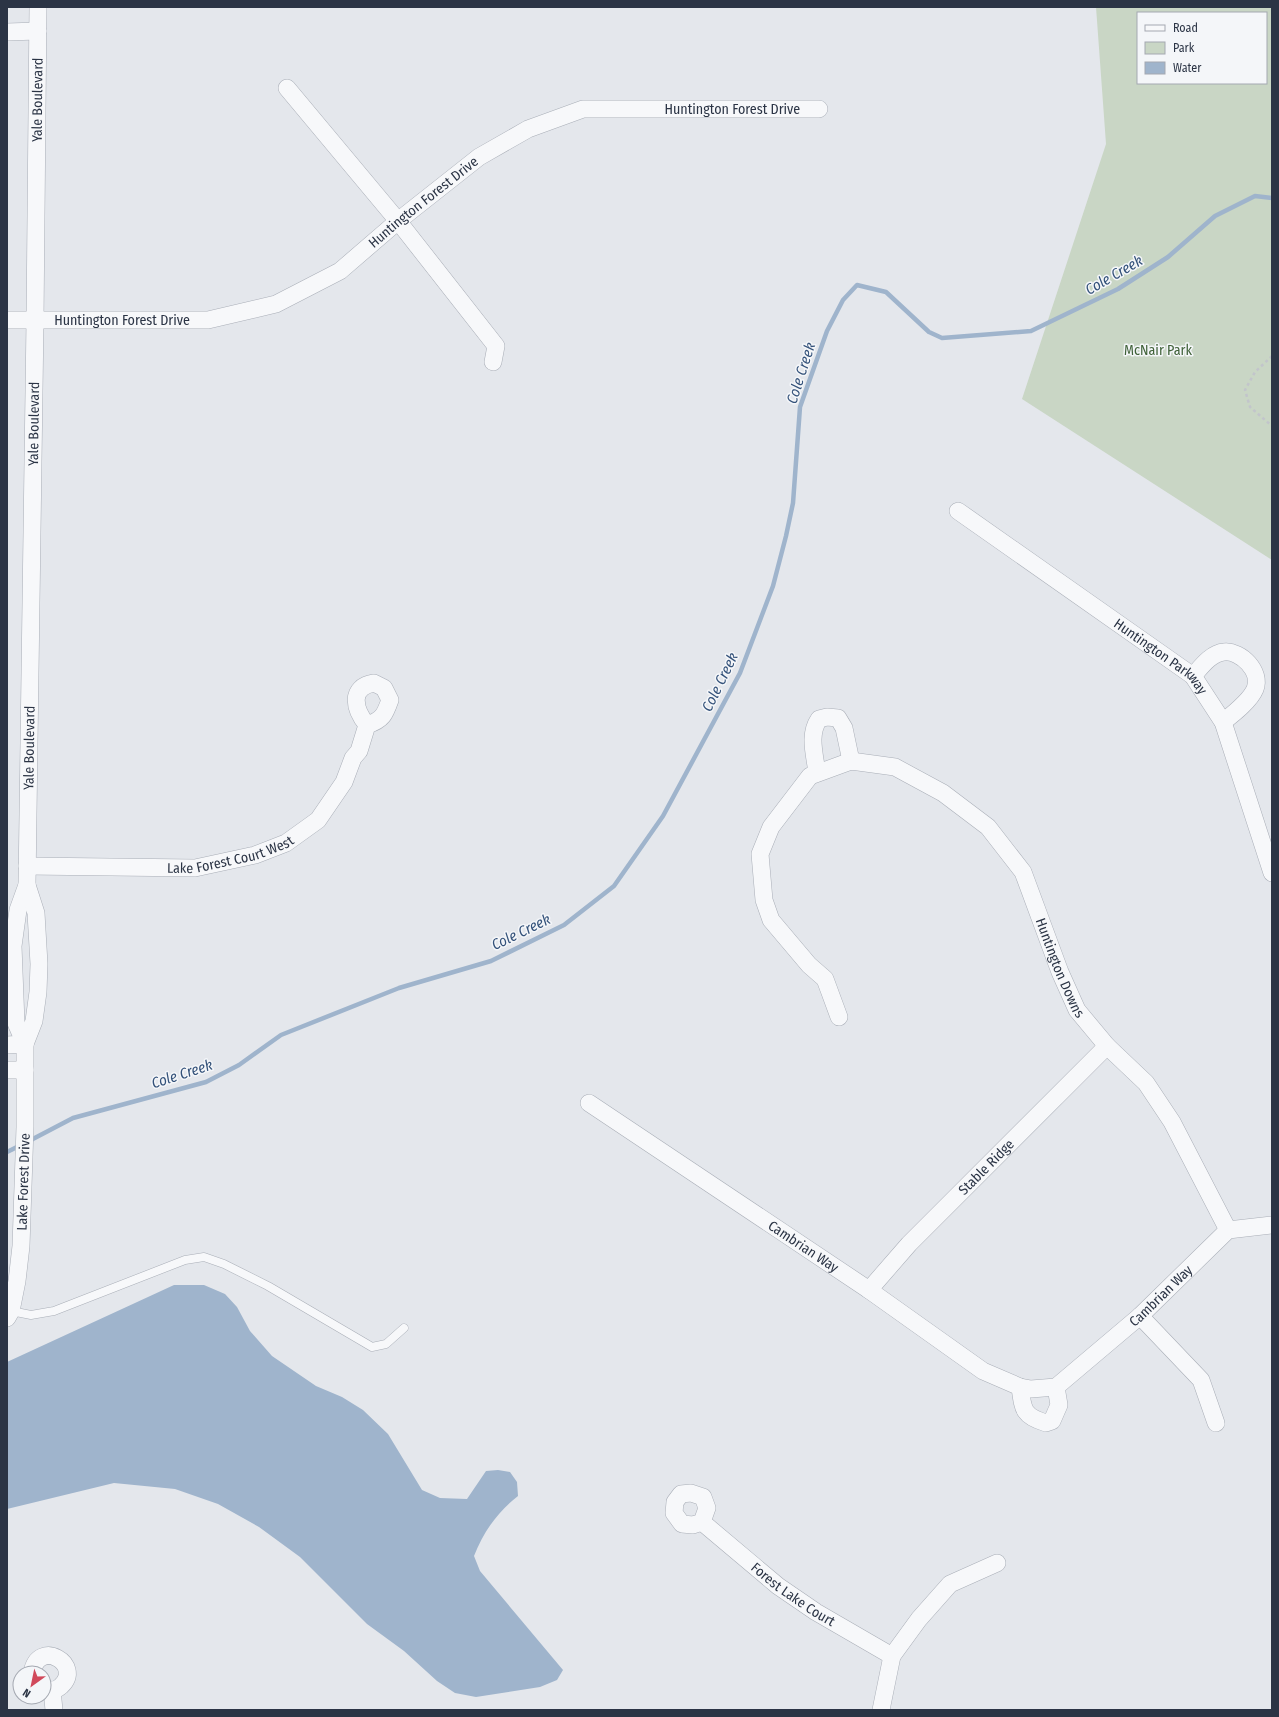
<svg xmlns="http://www.w3.org/2000/svg" width="1279" height="1717" font-family="'Fira Sans Condensed',sans-serif">
	<rect width="100%" height="100%" fill="#e4e7ec"/>
	<!-- green -->
	<path fill="#c9d6c5" fill-rule="evenodd" d="M1096,7H1272V560L1022,399L1106,144ZM1138,13H1266V83H1138Z"/>
	<!-- water -->
	<path fill="#9fb4cc" d="M174,1285H204L225,1294L237,1307L250,1331L272,1356L316,1386L342,1397L363,1410L388,1434L422,1490L440,1498L467,1499L486,1471L498,1470L510,1472L517,1482L518,1496C497,1512 483,1533 474,1556L480,1571L563,1670L557,1680L540,1687L476,1697L455,1693L437,1681L404,1651L367,1624L300,1557L259,1527L218,1504L175,1489L114,1483L7,1509V1362Z"/>
	<g fill="none" stroke-linecap="round" stroke-linejoin="round">
		<!-- stream -->
		<g stroke="#9fb4cc" stroke-width="4.5">
			<polyline points="29,1141 73,1118 206,1082 239,1065 281,1035 399,988 491,961 564,925 614,886 663,816 740,673 773,586 786,536 793,503 800,407 827,331 843,300 857,285 886,292 929,332 942,338 1031,331 1118,289 1168,257 1215,216 1255,196 1272,198"/>
			<polyline points="7,1152 21,1145"/>
		</g>
		<!-- lane casing -->
		<g stroke="#a9aeb7" stroke-width="9">
			<polyline id="lane" points="11,1311 31,1315 54,1311 185,1260 204,1257 224,1264 268,1286 372,1347 386,1344 404,1328"/>
		</g>
		<!-- street casing -->
		<g stroke="#a9aeb7" stroke-width="18">
			<g id="street">
				<polyline points="7,32 38,31"/>
				<polyline points="287,88 398,221 496,346 493,362"/>
				<path id="s1" d="M7,320H208L276,304L340,271L398,221L479,157L528,129L583,109H819"/>
				<path id="s2" d="M958,511L1193,676L1223,722L1272,873"/>
				<path d="M1193,676C1201,667 1211,653 1224,652C1241,650 1262,672 1255,689C1250,701 1233,714 1223,722"/>
				<path d="M817,773C815,755 808,735 819,719L827,717L838,718L844,728L851,761"/>
				<path id="s3" d="M27,866L195,868L255,855L286,843L318,820L344,782L353,758L359,751L367,725C383,720 385,714 390,700L384,688L374,683C349,687 354,709 367,725"/>
				<path id="s4" d="M839,1017L825,979L809,965L771,920L764,900L760,854L771,827L810,776L851,761L895,767L943,793L988,827L1023,872L1060,972L1077,1010L1107,1046L1146,1083L1172,1122L1228,1230"/>
				<path id="s5" d="M25,1044L16,1023L13,946L18,910L27,885L35,321L38,7"/>
				<polyline points="7,1045 25,1044"/>
				<polyline points="7,1070 25,1070"/>
				<path id="s6" d="M589,1103L869,1290L983,1371L1020,1387L1031,1389L1056,1387L1140,1316L1228,1230L1272,1225"/>
				<path id="s7" d="M869,1290L909,1244L1107,1046"/>
				<polyline points="1140,1316 1201,1380 1216,1423"/>
				<path id="s8" d="M7,1318L11,1311L17,1281L21,1246L25,1127V1044L34,1021L38,992L39,964L36,913L27,885"/>
				<path d="M1020,1387C1023,1410 1023,1416 1046,1423L1052,1421L1059,1405L1056,1387"/>
				<path id="s9" d="M702,1522L693,1525L682,1524L674,1513L675,1502L681,1494L691,1493L703,1497L707,1508L702,1522L778,1586L816,1612L892,1656"/>
				<path d="M32,1673C38,1637 84,1665 61,1686C57,1690 50,1691 44,1689"/>
				<polyline points="52,1690 54,1710"/>
				<polyline points="881,1710 892,1656 919,1619 950,1584 997,1563"/>
			</g>
		</g>
		<!-- path -->
		<polyline stroke="#c2c5cb" stroke-width="2.5" stroke-dasharray="3 3" stroke-linecap="butt" points="1272,356 1255,372 1245,390 1250,407 1272,426"/>
		<!-- lane -->
		<use href="#lane" stroke="#f7f8fa" stroke-width="8"/>
		<!-- street -->
		<use href="#street" stroke="#f7f8fa" stroke-width="17"/>
	</g>
	<g text-anchor="middle" stroke-width="3" stroke-linejoin="round" paint-order="stroke">
		<!-- street labels -->
		<g font-size="14" fill="#2b3445" stroke="#f4f6f9">
			<text dy="5" stroke="none"><textPath href="#s5" startOffset="948">Yale Boulevard</textPath></text>
			<text dy="5" stroke="none"><textPath href="#s1" startOffset="787">Huntington Forest Drive</textPath></text>
			<text dy="5" stroke="none"><textPath href="#s1" startOffset="451">Huntington Forest Drive</textPath></text>
			<text dy="5" stroke="none"><textPath href="#s1" startOffset="115">Huntington Forest Drive</textPath></text>
			<text dy="5" stroke="none"><textPath href="#s5" startOffset="624">Yale Boulevard</textPath></text>
			<text dy="5" stroke="none"><textPath href="#s2" startOffset="250">Huntington Parkway</textPath></text>
			<text dy="5" stroke="none"><textPath href="#s5" startOffset="300">Yale Boulevard</textPath></text>
			<text dy="5" stroke="none"><textPath href="#s3" startOffset="205">Lake Forest Court West</textPath></text>
			<text dy="5" stroke="none"><textPath href="#s4" startOffset="640">Huntington Downs</textPath></text>
			<text dy="5" stroke="none"><textPath href="#s7" startOffset="170">Stable Ridge</textPath></text>
			<text dy="5" stroke="none"><textPath href="#s8" startOffset="138">Lake Forest Drive</textPath></text>
			<text dy="5" stroke="none"><textPath href="#s6" startOffset="258">Cambrian Way</textPath></text>
			<text dy="5" stroke="none"><textPath href="#s6" startOffset="692">Cambrian Way</textPath></text>
			<text dy="5" stroke="none"><textPath href="#s9" startOffset="221">Forest Lake Court</textPath></text>
		</g>
		<!-- park labels -->
		<g font-size="14" fill="#3f6138" stroke="#f4f6f9">
			<text x="1158" y="355">McNair Park</text>
		</g>
		<!-- water labels -->
		<g font-size="15" font-style="italic" fill="#34527a" stroke="#f4f6f9">
			<text transform="translate(1114 275) rotate(-30)" y="5">Cole Creek</text>
			<text transform="translate(801 373) rotate(-72)" y="5">Cole Creek</text>
			<text transform="translate(720 682) rotate(-64)" y="5">Cole Creek</text>
			<text transform="translate(521 932) rotate(-26)" y="5">Cole Creek</text>
			<text transform="translate(182 1074) rotate(-18)" y="5">Cole Creek</text>
		</g>
	</g>
	<!-- border -->
	<rect width="1279" height="1717" fill="none" stroke="#2b3445" stroke-width="16"/>
	<!-- legend -->
	<rect x="1137" y="12" width="130" height="72" fill="#f4f6f9" stroke="#a4a8b1"/>
	<rect x="1145" y="25" width="20" height="6" fill="#f7f8fa" stroke="#a4a8b1"/>
	<text x="1173" y="32" font-size="12" fill="#2b3445">Road</text>
	<rect x="1145" y="42" width="20" height="12" fill="#c9d6c5" stroke="#a4a8b1"/>
	<text x="1173" y="52" font-size="12" fill="#2b3445">Park</text>
	<rect x="1145" y="62" width="20" height="12" fill="#9fb4cc" stroke="#a4a8b1"/>
	<text x="1173" y="72" font-size="12" fill="#2b3445">Water</text>
	<!-- north arrow -->
	<g transform="translate(32 1685) rotate(213)"><circle r="19" fill="#f4f6f9" stroke="#a4a8b1"/>
	<path d="M0-3L7 15L0 10L-7 15Z" fill="#d1495b"/>
	<text y="-6" font-size="11" font-weight="bold" text-anchor="middle" fill="#2b3445">N</text>
	</g>
</svg>
